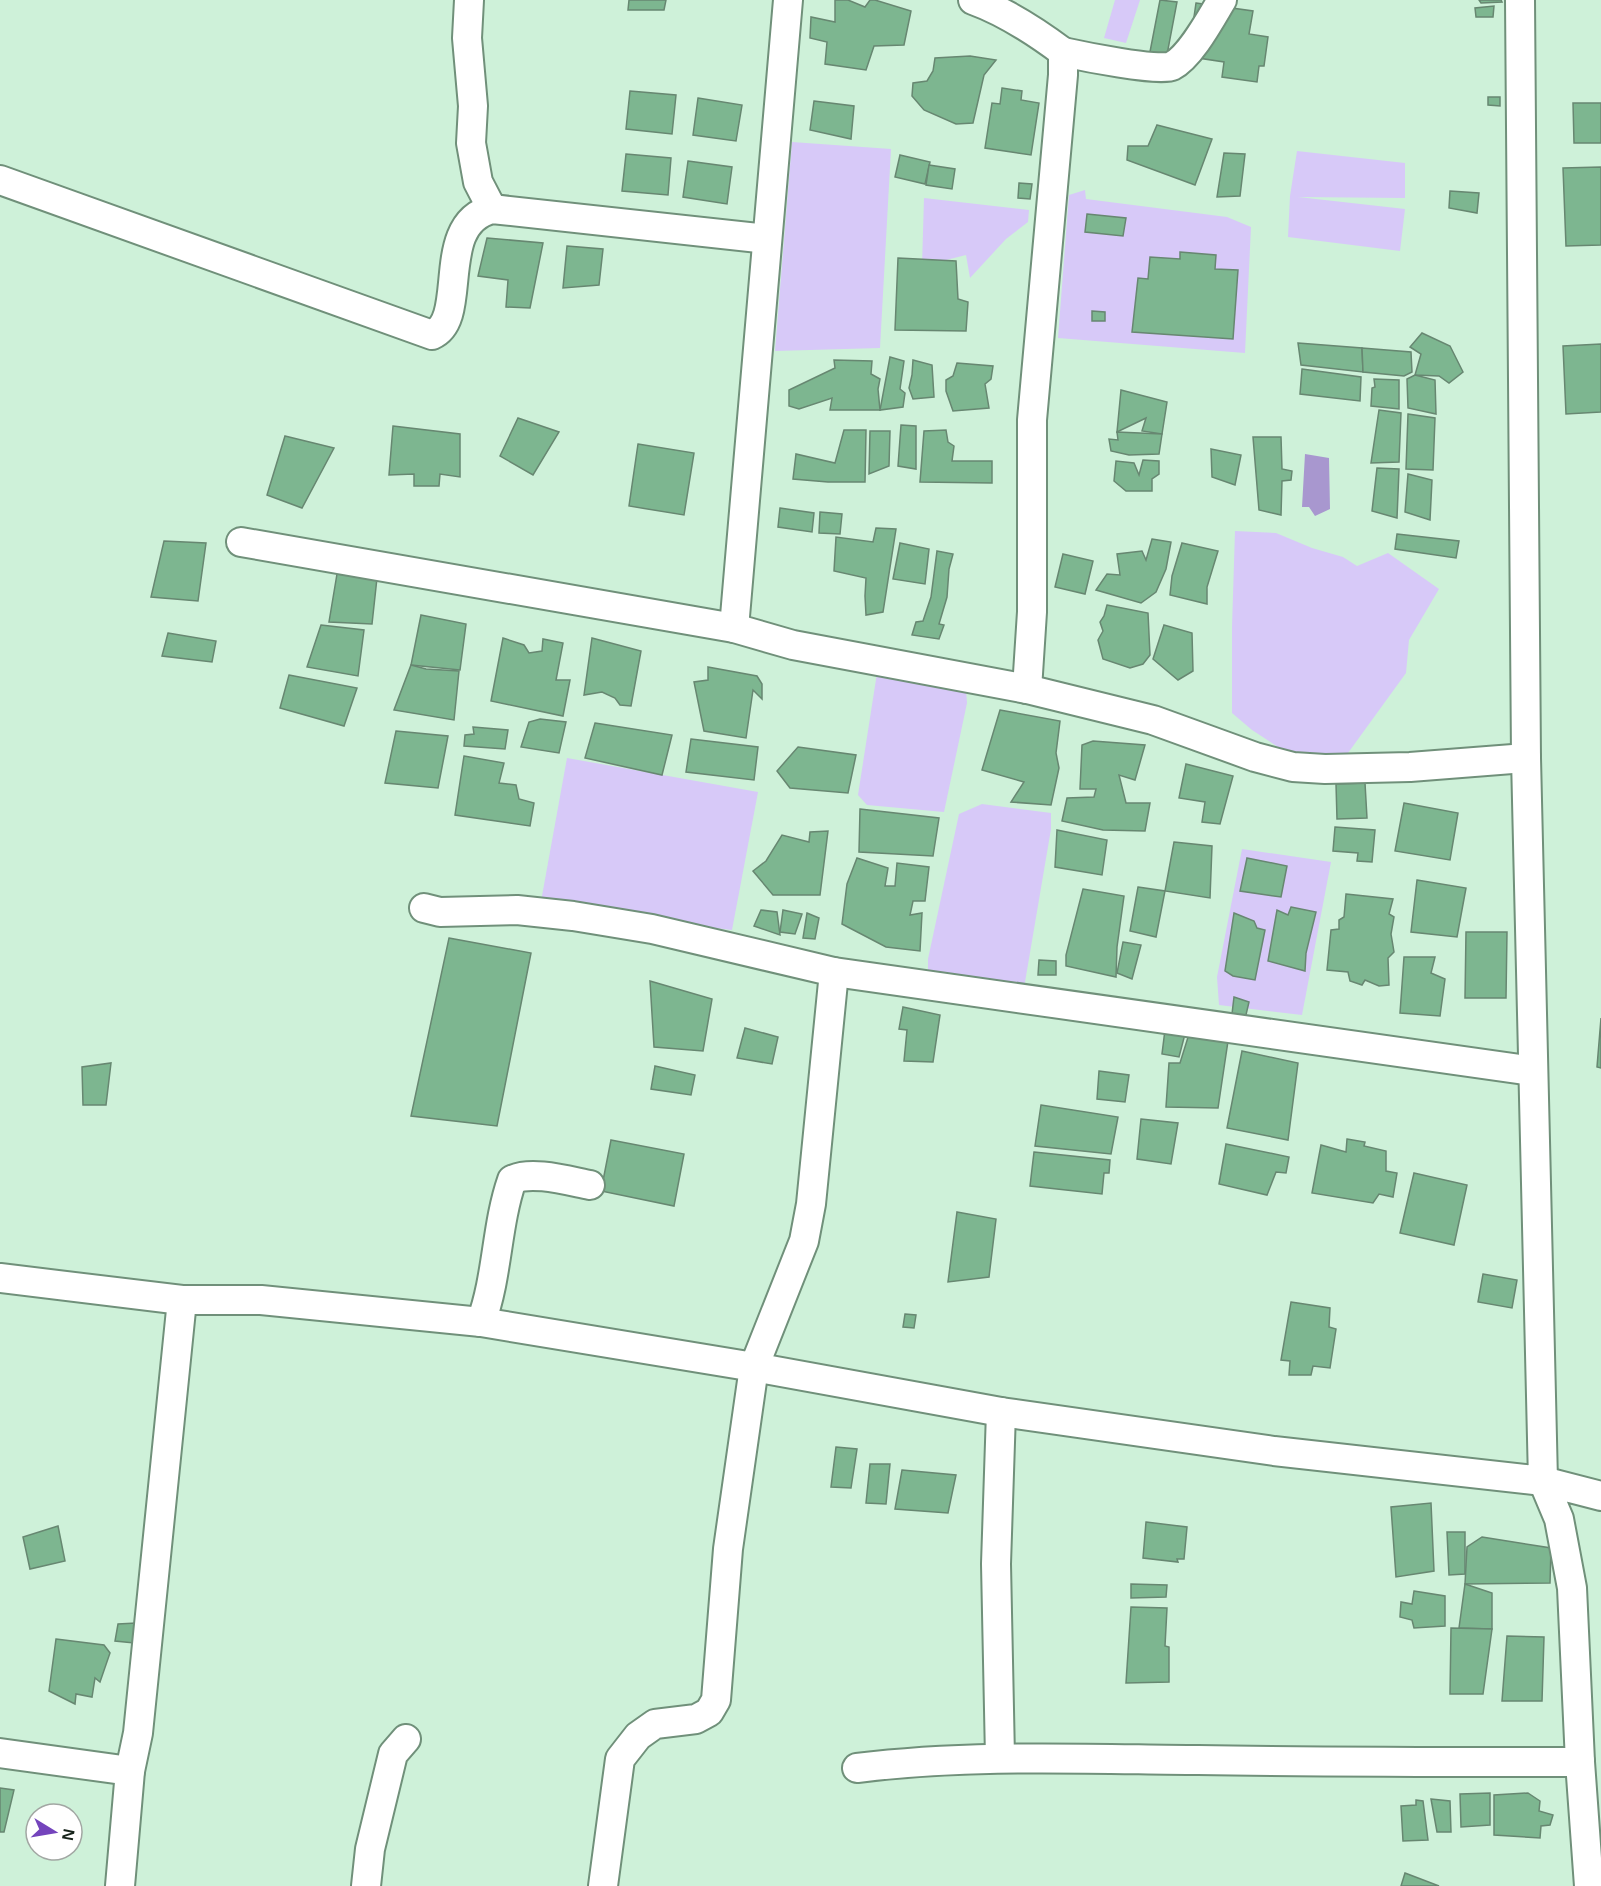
<svg xmlns="http://www.w3.org/2000/svg" width="1601" height="1886" font-family="Helvetica,sans-serif">
	<rect width="100%" height="100%" fill="#cef1d9"/>
	<!-- green -->
	<g fill="#d7c9f8">
		<polygon points="1115,0 1140,0 1126,43 1104,38"/>
		<polygon points="792,142 891,149 880,348 775,351"/>
		<polygon points="1297,151 1405,163 1405,198 1298,197 1405,209 1400,251 1288,237 1290,196"/>
		<polygon points="1085,190 1086,199 1227,217 1251,227 1245,353 1058,338 1069,195"/>
		<polygon points="924,198 1029,210 1028,222 1006,239 970,278 966,255 922,266"/>
		<polygon points="1235,531 1276,533 1312,548 1343,557 1357,566 1388,553 1439,589 1409,640 1406,673 1348,753 1312,769 1252,730 1232,713 1232,627"/>
		<polygon points="877,673 966,690 967,703 944,812 867,805 858,795"/>
		<polygon points="567,758 758,792 732,930 540,907"/>
		<polygon points="982,804 1051,813 1051,829 1024,988 928,975 928,959 959,814"/>
		<polygon points="1242,849 1331,862 1302,1015 1219,1005 1217,977"/>
	</g>
	<!-- water -->
	<polygon fill="#a897cf" points="1305,454 1329,458 1330,509 1315,516 1309,507 1302,507"/>
	<!-- building -->
	<g fill="#7db690" stroke="#678771" stroke-width="1.5">
		<polygon points="629,0 666,0 664,10 628,10"/>
		<polygon points="835,0 848,0 865,7 870,0 875,0 911,11 904,45 874,46 866,70 825,64 827,42 810,38 811,17 835,22"/>
		<polygon points="1160,0 1177,2 1166,60 1149,57"/>
		<polygon points="1479,0 1501,0 1502,2 1481,3"/>
		<polygon points="1196,3 1253,11 1249,34 1268,37 1264,66 1259,66 1257,82 1222,77 1224,62 1198,58 1192,31"/>
		<polygon points="1494,6 1493,17 1476,17 1475,8"/>
		<polygon points="970,56 996,60 984,75 973,123 956,124 924,110 912,96 913,83 927,81 933,71 935,58"/>
		<polygon points="1002,88 1022,91 1021,100 1039,103 1031,155 985,148 992,103 1000,104"/>
		<polygon points="630,91 676,95 672,134 626,129"/>
		<polygon points="1488,97 1500,97 1500,106 1488,105"/>
		<polygon points="698,98 742,105 736,141 693,135"/>
		<polygon points="814,101 854,106 851,139 810,130"/>
		<polygon points="1573,103 1601,103 1601,143 1574,143"/>
		<polygon points="1157,125 1212,139 1195,185 1127,160 1128,146 1148,146"/>
		<polygon points="1224,153 1245,154 1240,196 1217,197"/>
		<polygon points="626,154 671,158 668,195 622,191"/>
		<polygon points="900,155 930,162 925,184 895,177"/>
		<polygon points="688,161 732,167 727,204 683,197"/>
		<polygon points="929,165 955,169 952,189 926,185"/>
		<polygon points="1601,167 1601,245 1566,246 1563,168"/>
		<polygon points="1019,183 1032,184 1030,199 1018,198"/>
		<polygon points="1450,191 1479,193 1477,213 1449,208"/>
		<polygon points="1087,214 1126,218 1123,236 1085,232"/>
		<polygon points="487,238 543,243 530,308 506,307 508,280 478,276"/>
		<polygon points="567,246 603,249 599,285 563,288"/>
		<polygon points="1180,252 1216,255 1215,269 1238,270 1233,339 1132,332 1138,278 1148,279 1150,257 1180,259"/>
		<polygon points="898,258 956,261 958,299 968,302 966,331 895,330"/>
		<polygon points="1092,311 1105,312 1105,321 1092,321"/>
		<polygon points="1422,333 1450,346 1463,372 1449,383 1439,376 1415,375 1421,354 1410,347"/>
		<polygon points="1298,343 1362,348 1363,372 1301,365"/>
		<polygon points="1601,344 1601,412 1566,414 1563,346"/>
		<polygon points="1362,348 1411,352 1412,372 1404,376 1363,372"/>
		<polygon points="890,357 904,361 900,389 905,393 903,407 880,410"/>
		<polygon points="834,360 872,361 871,374 880,379 878,389 880,410 830,410 832,398 799,409 789,406 789,390 835,368"/>
		<polygon points="913,360 932,365 934,397 913,399 909,388 912,375"/>
		<polygon points="957,363 993,366 991,379 985,384 989,408 953,411 946,391 946,380 953,376"/>
		<polygon points="1302,369 1361,377 1360,401 1300,394"/>
		<polygon points="1415,375 1435,380 1436,414 1408,408 1407,379"/>
		<polygon points="1374,379 1399,380 1399,409 1371,406 1372,388 1375,387"/>
		<polygon points="1121,390 1167,402 1162,434 1142,431 1146,418 1117,432"/>
		<polygon points="1379,410 1401,413 1399,462 1371,463"/>
		<polygon points="1408,414 1435,418 1433,470 1406,469"/>
		<polygon points="518,418 559,432 533,475 500,456"/>
		<polygon points="901,425 916,426 916,469 898,466"/>
		<polygon points="393,426 460,434 460,477 440,474 439,486 414,486 414,474 389,475"/>
		<polygon points="844,430 866,430 865,482 828,482 793,479 796,454 835,463"/>
		<polygon points="946,430 948,442 954,446 952,461 992,461 992,483 920,482 924,431"/>
		<polygon points="870,431 890,431 889,466 869,474"/>
		<polygon points="1117,432 1162,434 1159,454 1129,455 1111,451 1109,439 1118,440"/>
		<polygon points="285,436 334,448 302,508 267,495"/>
		<polygon points="1253,437 1281,437 1282,469 1292,471 1291,480 1282,481 1281,515 1259,510"/>
		<polygon points="638,444 694,453 684,515 629,506"/>
		<polygon points="1211,449 1241,455 1235,485 1212,477"/>
		<polygon points="1143,460 1159,461 1159,474 1152,479 1152,491 1126,491 1114,481 1116,461 1134,463 1139,475"/>
		<polygon points="1377,468 1399,469 1397,518 1372,511"/>
		<polygon points="1408,474 1432,480 1430,520 1405,512"/>
		<polygon points="780,508 814,513 812,532 778,527"/>
		<polygon points="820,512 842,514 840,534 819,533"/>
		<polygon points="876,528 896,529 883,612 866,615 865,596 866,578 834,571 836,537 873,542"/>
		<polygon points="1397,534 1459,541 1456,558 1395,549"/>
		<polygon points="1152,539 1171,542 1166,569 1156,592 1141,603 1096,590 1107,574 1120,575 1117,554 1142,551 1146,560"/>
		<polygon points="164,541 206,543 198,601 151,597"/>
		<polygon points="900,543 929,549 925,584 893,579"/>
		<polygon points="1182,543 1218,551 1207,587 1207,604 1170,595 1172,576"/>
		<polygon points="937,551 953,554 949,569 947,597 939,624 944,625 939,639 912,635 916,622 923,621 931,597"/>
		<polygon points="1063,554 1093,561 1085,594 1055,587"/>
		<polygon points="337,574 377,578 372,624 329,622"/>
		<polygon points="1107,605 1148,613 1150,655 1143,664 1130,668 1103,659 1098,640 1103,631 1100,622 1104,616"/>
		<polygon points="421,615 466,624 460,670 411,665"/>
		<polygon points="321,625 364,630 358,676 307,667"/>
		<polygon points="1164,625 1192,633 1193,671 1178,680 1153,659"/>
		<polygon points="168,633 216,641 212,662 162,656"/>
		<polygon points="503,638 524,645 529,653 542,651 543,639 563,643 556,680 570,680 563,716 491,701"/>
		<polygon points="592,638 641,651 631,706 620,705 615,698 602,692 584,695"/>
		<polygon points="411,665 426,669 459,671 454,720 394,710"/>
		<polygon points="708,667 757,676 762,684 762,699 753,690 746,738 704,731 694,682 708,680"/>
		<polygon points="289,675 357,688 344,726 280,708"/>
		<polygon points="1000,710 1060,721 1056,753 1059,768 1051,805 1011,802 1024,782 982,770"/>
		<polygon points="540,719 566,722 559,753 521,747 529,722"/>
		<polygon points="595,723 672,735 662,775 585,758"/>
		<polygon points="473,727 508,730 505,749 464,746 465,735 474,734"/>
		<polygon points="396,731 448,736 438,788 385,783"/>
		<polygon points="691,739 758,747 754,780 686,772"/>
		<polygon points="1093,741 1145,745 1135,780 1119,775 1126,803 1150,803 1145,831 1103,830 1062,821 1067,798 1094,797 1096,789 1080,789 1082,745"/>
		<polygon points="798,747 856,755 848,793 790,788 777,771"/>
		<polygon points="464,756 504,763 499,783 516,785 519,799 534,803 530,826 455,815"/>
		<polygon points="1186,764 1233,776 1220,824 1202,822 1205,802 1179,798"/>
		<polygon points="1365,783 1367,818 1337,819 1336,784"/>
		<polygon points="1404,803 1458,813 1450,860 1395,851"/>
		<polygon points="860,809 939,818 933,856 859,852"/>
		<polygon points="1335,827 1375,830 1372,862 1357,861 1358,853 1333,851"/>
		<polygon points="1057,830 1107,840 1102,875 1055,867"/>
		<polygon points="828,831 820,895 773,895 753,871 766,861 782,835 809,842 810,832"/>
		<polygon points="1174,842 1212,846 1210,898 1165,891"/>
		<polygon points="857,858 888,868 885,886 895,886 897,863 929,867 925,901 913,901 910,915 922,913 920,951 886,947 842,924 847,884"/>
		<polygon points="1247,858 1287,866 1281,897 1240,891"/>
		<polygon points="1417,880 1466,888 1457,937 1411,932"/>
		<polygon points="1138,887 1165,891 1156,937 1130,931"/>
		<polygon points="1083,889 1124,896 1117,947 1116,977 1066,966 1066,955"/>
		<polygon points="1346,894 1393,899 1389,914 1394,917 1391,934 1394,952 1388,958 1389,985 1379,986 1365,980 1362,985 1350,981 1348,972 1327,970 1331,930 1339,929 1339,920 1344,917"/>
		<polygon points="1291,907 1316,912 1306,953 1305,971 1268,961 1277,910 1288,915"/>
		<polygon points="761,910 777,912 780,935 754,926"/>
		<polygon points="783,910 802,914 795,934 780,932"/>
		<polygon points="807,913 819,918 815,939 803,938"/>
		<polygon points="1234,913 1254,921 1257,928 1265,930 1255,980 1233,976 1225,971"/>
		<polygon points="1466,932 1507,932 1506,998 1465,998"/>
		<polygon points="449,938 531,953 497,1126 411,1116"/>
		<polygon points="1123,942 1141,945 1132,979 1117,973"/>
		<polygon points="1404,957 1435,957 1431,973 1445,979 1440,1016 1400,1013"/>
		<polygon points="1039,960 1056,961 1056,975 1038,975"/>
		<polygon points="650,981 712,999 703,1051 654,1047"/>
		<polygon points="1234,997 1249,1002 1245,1019 1232,1014"/>
		<polygon points="903,1007 940,1015 933,1062 904,1061 907,1030 899,1029"/>
		<polygon points="1601,1018 1601,1068 1597,1067"/>
		<polygon points="745,1028 778,1037 772,1064 737,1058"/>
		<polygon points="1165,1030 1185,1034 1179,1057 1162,1054"/>
		<polygon points="1189,1034 1228,1041 1218,1108 1166,1107 1169,1063 1180,1063"/>
		<polygon points="1242,1051 1298,1063 1288,1140 1227,1128"/>
		<polygon points="111,1063 106,1105 83,1105 82,1067"/>
		<polygon points="655,1066 695,1075 691,1095 651,1089"/>
		<polygon points="1099,1071 1129,1075 1125,1102 1097,1099"/>
		<polygon points="1041,1105 1118,1117 1111,1154 1035,1146"/>
		<polygon points="1141,1119 1178,1123 1171,1164 1137,1159"/>
		<polygon points="1347,1139 1365,1142 1364,1146 1386,1151 1386,1171 1397,1173 1393,1197 1379,1194 1373,1203 1312,1193 1321,1145 1346,1152"/>
		<polygon points="611,1140 684,1154 674,1206 601,1191"/>
		<polygon points="1226,1144 1289,1157 1286,1173 1276,1172 1267,1195 1219,1184"/>
		<polygon points="1034,1152 1110,1160 1109,1173 1104,1173 1102,1194 1030,1186"/>
		<polygon points="1414,1173 1467,1185 1454,1245 1400,1233"/>
		<polygon points="957,1212 996,1219 989,1277 948,1282"/>
		<polygon points="1483,1274 1517,1280 1512,1308 1478,1302"/>
		<polygon points="1291,1302 1330,1308 1329,1327 1336,1329 1330,1368 1313,1366 1311,1375 1289,1375 1290,1361 1281,1360"/>
		<polygon points="905,1314 916,1315 914,1328 903,1327"/>
		<polygon points="836,1447 857,1449 851,1488 831,1487"/>
		<polygon points="870,1464 890,1464 886,1504 866,1503"/>
		<polygon points="902,1470 956,1475 948,1513 895,1509"/>
		<polygon points="1431,1503 1434,1571 1396,1577 1391,1507"/>
		<polygon points="1146,1522 1187,1527 1184,1559 1177,1559 1178,1562 1143,1558"/>
		<polygon points="58,1526 65,1561 30,1569 23,1537"/>
		<polygon points="1447,1532 1465,1532 1465,1574 1449,1575"/>
		<polygon points="1482,1537 1551,1548 1550,1583 1465,1584 1467,1547"/>
		<polygon points="1131,1584 1167,1585 1166,1597 1131,1598"/>
		<polygon points="1465,1584 1492,1593 1492,1629 1459,1628"/>
		<polygon points="1414,1591 1445,1596 1445,1626 1414,1628 1412,1620 1400,1617 1401,1602 1412,1604"/>
		<polygon points="1131,1607 1167,1608 1165,1646 1169,1647 1169,1682 1126,1683"/>
		<polygon points="136,1623 134,1643 115,1641 118,1624"/>
		<polygon points="1451,1628 1492,1629 1483,1694 1450,1694"/>
		<polygon points="1507,1636 1544,1637 1542,1701 1502,1701"/>
		<polygon points="56,1639 104,1645 110,1653 100,1682 95,1678 92,1697 76,1694 75,1704 49,1691"/>
		<polygon points="0,1788 14,1790 4,1832 0,1832"/>
		<polygon points="1490,1793 1490,1825 1461,1827 1460,1794"/>
		<polygon points="1528,1793 1540,1801 1539,1811 1553,1815 1550,1825 1541,1826 1540,1838 1494,1835 1494,1795"/>
		<polygon points="1431,1799 1450,1801 1451,1832 1437,1832"/>
		<polygon points="1416,1800 1423,1801 1428,1840 1403,1841 1401,1806 1416,1805"/>
		<polygon points="1405,1873 1439,1886 1401,1886"/>
	</g>
	<g fill="none" stroke-linecap="round" stroke-linejoin="round">
		<!-- minor casing -->
		<g stroke="#70907a" stroke-width="32">
			<g id="minor">
				<polyline points="469,0 467,38 473,106 471,143 478,182 492,209"/>
				<polyline points="788,0 734,628 793,645 1027,689 1153,720 1255,757 1293,767 1325,769 1410,767 1526,758"/>
				<path d="M973,0C1006,12 1035,31 1063,52V75L1032,420V612L1027,689"/>
				<path d="M1063,52C1081,56 1160,72 1172,66C1191,56 1211,18 1222,0"/>
				<path d="M0,180L432,335C470,319 433,224 492,209L767,239"/>
				<polyline points="241,542 734,628"/>
				<polyline points="424,908 440,912 517,910 573,916 652,929 834,972 811,1204 804,1241 754,1367 728,1549 716,1700 709,1712 696,1719 655,1724 638,1736 620,1759 603,1886"/>
				<polyline points="834,972 1533,1071"/>
				<polyline points="0,1278 182,1300 261,1300 481,1322 754,1367 1001,1412 1274,1451 1543,1481 1526,758 1520,0"/>
				<path d="M481,1322C498,1276 496,1226 512,1180C531,1170 569,1181 590,1185"/>
				<polyline points="0,1753 130,1771"/>
				<polyline points="1000,1758 996,1564 1001,1412"/>
				<path d="M857,1768C970,1754 1084,1759 1198,1760C1325,1762 1452,1762 1580,1762"/>
				<polyline points="120,1886 130,1771 138,1733 182,1300"/>
				<polyline points="366,1886 370,1849 393,1754 406,1739"/>
				<polyline points="1589,1886 1580,1762 1572,1588 1559,1519 1543,1481 1601,1496"/>
			</g>
		</g>
		<!-- minor -->
		<use href="#minor" stroke="#fff" stroke-width="28"/>
	</g>
	<!-- north arrow -->
	<g transform="translate(54 1832) rotate(101)"><circle r="28" fill="#ffffff" stroke="#a2a7a3" stroke-width="1.5"/>
	<path d="M0-4.5L10 22L0 15L-10 22Z" fill="#7444bc"/>
	<text y="-9" font-size="16" font-weight="bold" text-anchor="middle" fill="#16231a">N</text>
	</g>
</svg>
